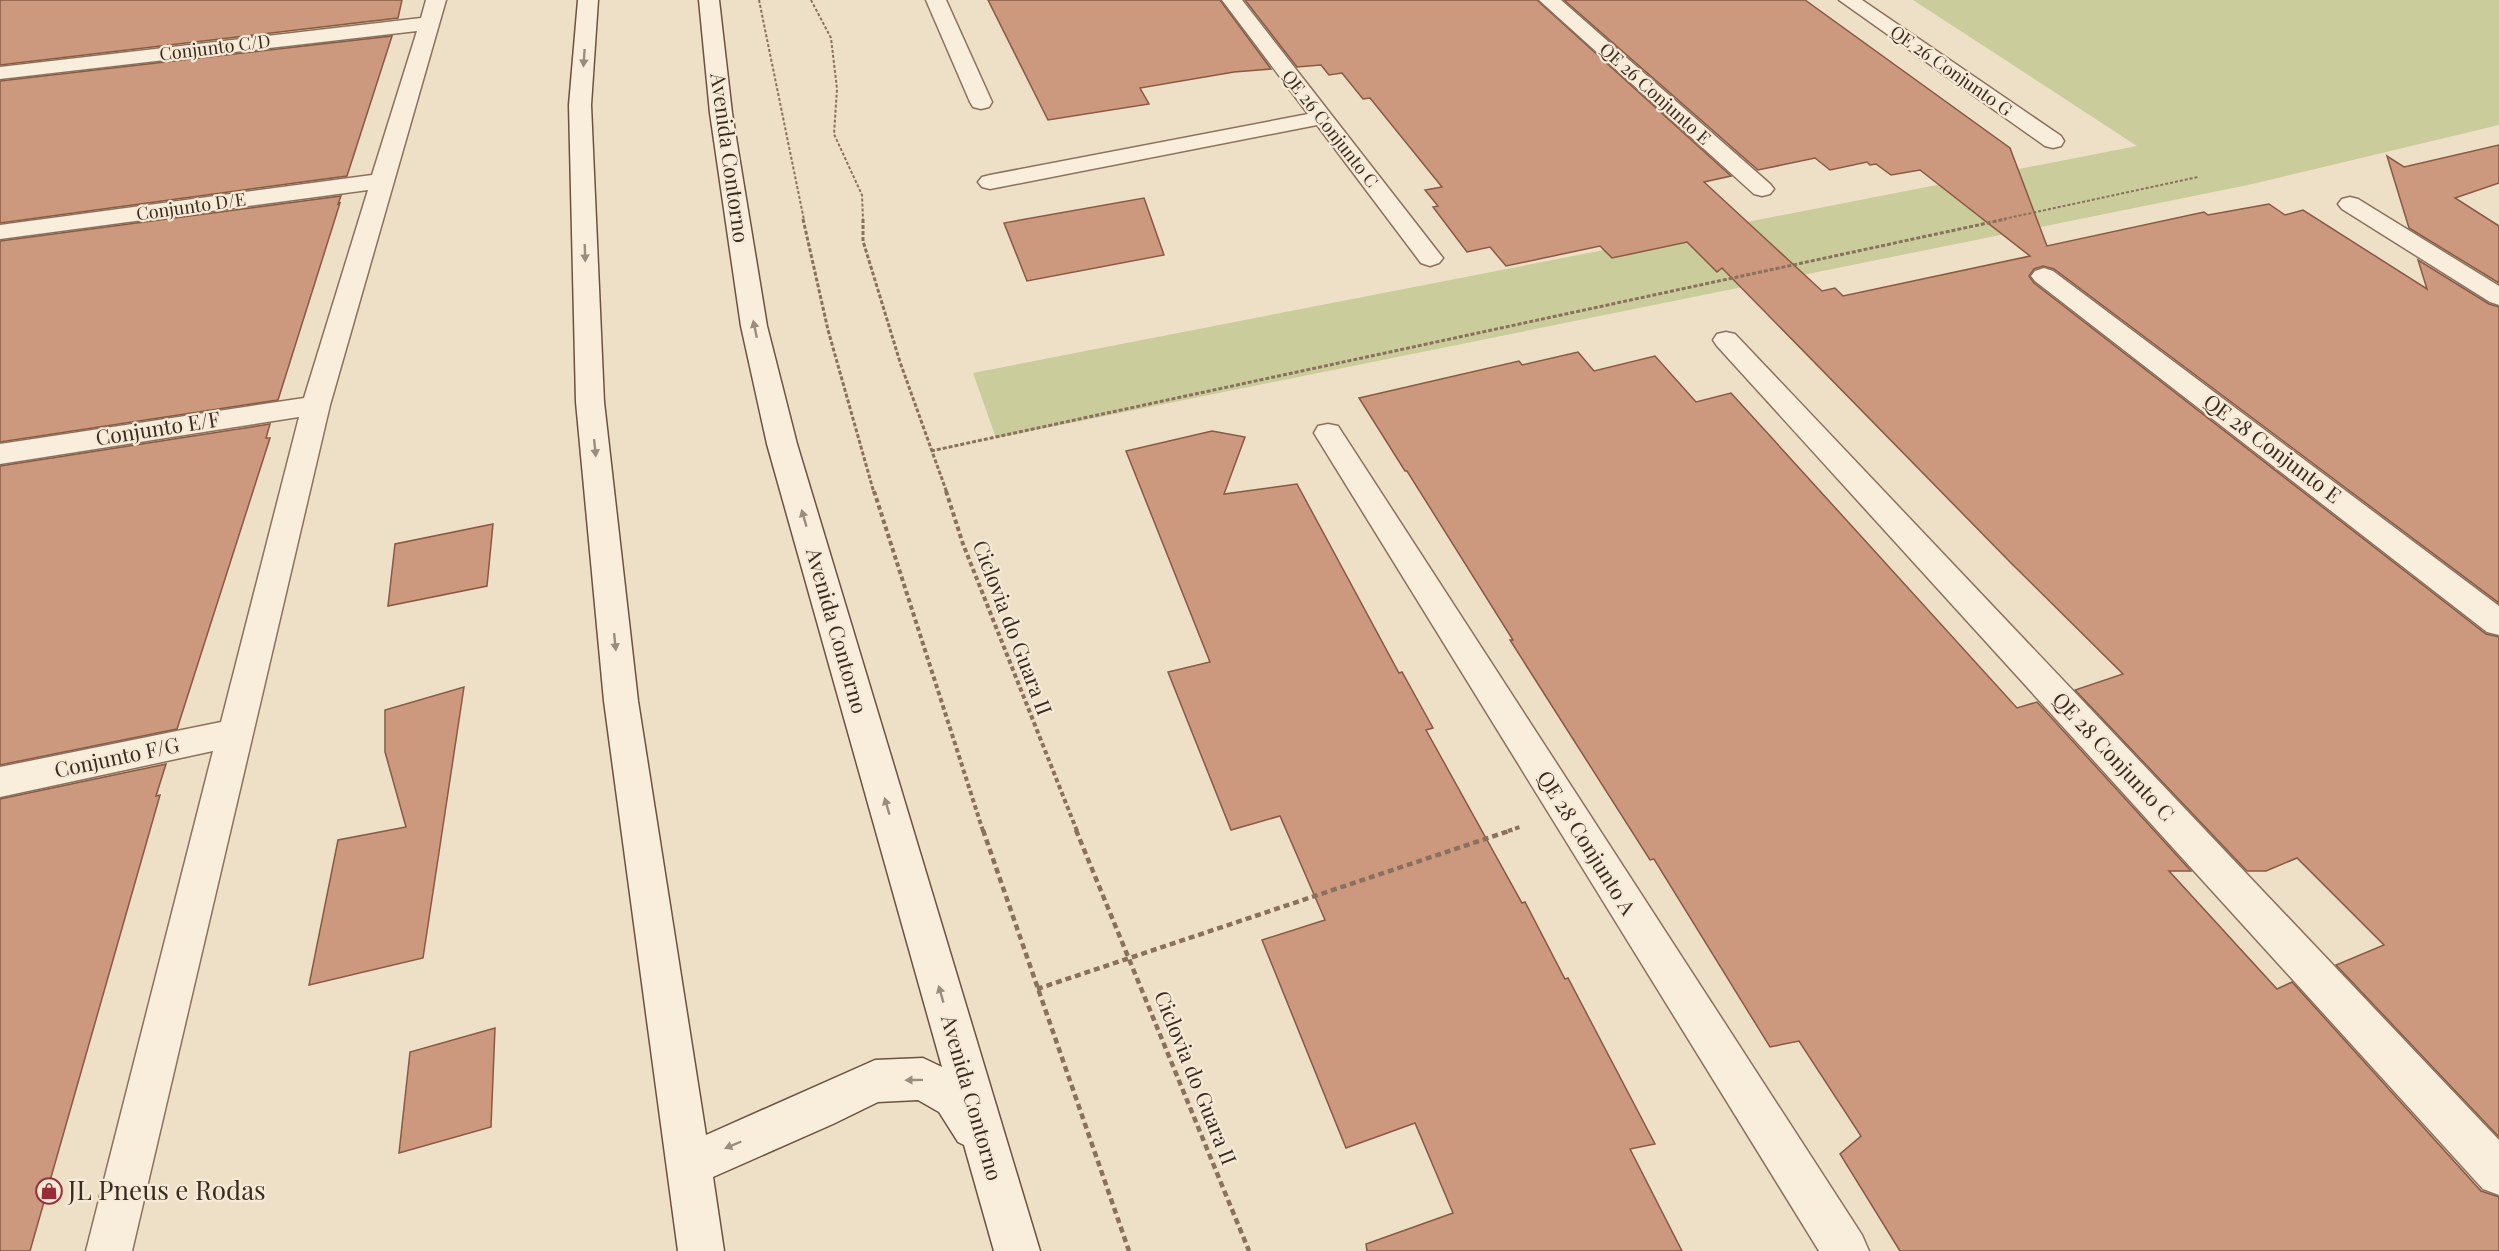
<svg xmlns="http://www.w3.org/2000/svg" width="2499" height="1251" font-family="'Playfair Display',serif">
	<rect width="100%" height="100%" fill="#eee0c7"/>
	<!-- green -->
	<polygon fill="#cbcc9b" points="1913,0 2499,0 2499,125 2248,185 996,438 973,373 2137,146"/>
	<!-- building -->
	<g fill="#cc987e" stroke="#895943" stroke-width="1.5">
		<polygon points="0,0 402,0 398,18 0,65"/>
		<polygon points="988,0 1220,0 1271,69 1234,72 1140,88 1149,104 1048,120"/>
		<polygon points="1245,0 1537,0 1731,176 1704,182 1822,291 1835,288 1843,296 2030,256 1920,170 1891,175 1876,164 1870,165 1867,162 1830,170 1815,158 1758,170 1564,0 1805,0 2010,148 2047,246 2204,212 2208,215 2269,204 2285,215 2303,210 2427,289 2418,260 2489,304 2499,307 2499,603 2054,269 2043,266 2034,269 2029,276 2034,283 2486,634 2499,637 2499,1137 2336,965 2384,945 2297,858 2266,871 2247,871 2075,690 2123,674 2011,563 1722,268 1717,272 1687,242 1612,258 1600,246 1506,266 1490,247 1467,252 1433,207 1438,206 1425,190 1442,187 1370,98 1363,99 1342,73 1329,75 1321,65 1297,67"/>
		<polygon points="392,36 347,176 0,223 0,81"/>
		<polygon points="2499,145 2499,183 2455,198 2499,226 2499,283 2409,228 2387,156 2404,167"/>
		<polygon points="341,196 338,204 340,203 278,400 0,442 0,241"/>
		<polygon points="1144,198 1164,255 1027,281 1004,223"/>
		<polygon points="1578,352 1594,371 1655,356 1696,402 1731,393 2017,708 2037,702 2191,871 2169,871 2277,989 2292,982 2481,1191 2499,1197 2499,1251 1900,1251 1840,1154 1861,1136 1799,1041 1770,1047 1654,859 1650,860 1510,640 1513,640 1407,471 1405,471 1359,398 1519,361 1522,365"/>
		<polygon points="270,424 266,438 270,438 177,729 0,765 0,466"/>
		<polygon points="1212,431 1245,437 1224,494 1297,484 1399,673 1402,672 1433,728 1426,730 1522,903 1525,902 1565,979 1568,978 1655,1144 1630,1149 1682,1251 1367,1251 1366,1244 1453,1213 1415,1123 1346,1148 1262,940 1325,920 1280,816 1231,830 1168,672 1210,662 1126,451"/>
		<polygon points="493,524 487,586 388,606 395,544"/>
		<polygon points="464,687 423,958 309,985 338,840 406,827 385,752 385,710"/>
		<polygon points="166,764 156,796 160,795 30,1251 0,1251 0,799"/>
		<polygon points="495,1028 491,1127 399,1153 410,1052"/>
	</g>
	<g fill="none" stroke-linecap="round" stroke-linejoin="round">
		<!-- minor casing -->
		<g stroke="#8a715d" stroke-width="3">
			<g id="minor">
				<polygon points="426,0 446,0 330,405 132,1251 86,1251 213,751 0,797 0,767 221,722 299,417 0,464 0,444 304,398 368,190 0,239 0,225 372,175 417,31 0,79 0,67 421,18"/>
				<polygon points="926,0 946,0 992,102 989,107 981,109 973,107 970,102"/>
				<polygon points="1222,0 1242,0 1439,253 1443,258 1439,263 1430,266 1421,263 1317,125 990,189 982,187 978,182 982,177 990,175 1308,114"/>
				<polygon points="1539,0 1561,0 1770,184 1774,189 1770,194 1762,196 1754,194"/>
				<polygon points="1839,0 1862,0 2061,136 2064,141 2061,146 2053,148 2045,146"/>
				<polygon points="2350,197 2358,199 2499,286 2499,305 2490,302 2342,209 2338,204 2342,199"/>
				<polygon points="2044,268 2053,271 2499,606 2499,635 2487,632 2035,281 2031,276 2035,271"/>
				<polygon points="1726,332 1735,334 2499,1140 2499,1195 2483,1189 1717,346 1713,340 1717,334"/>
				<polygon points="1328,424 1338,426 1862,1235 1869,1251 1819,1251 1314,433 1318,426"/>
			</g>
		</g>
		<!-- secondary casing -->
		<g stroke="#6c5240" stroke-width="3">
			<polygon id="secondary" points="578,0 598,0 591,105 604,402 638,701 706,1135 875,1060 923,1058 942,1067 767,444 741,326 710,113 699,0 719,0 732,113 767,326 797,444 1040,1251 994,1251 964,1145 958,1142 939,1112 918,1100 878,1102 833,1124 713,1177 724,1251 678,1251 604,701 576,402 569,105"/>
		</g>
		<!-- path-far3 -->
		<g stroke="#8a715d" stroke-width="2" stroke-dasharray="3 2" stroke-linecap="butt">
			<polyline points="759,0 804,220"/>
			<polyline points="811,0 831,38 837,89 834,134 862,195 863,220"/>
			<polyline points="1999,220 2198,177"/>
		</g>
		<!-- path-far2 -->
		<g stroke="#8a715d" stroke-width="3" stroke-dasharray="4 2" stroke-linecap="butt">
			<polyline points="803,219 828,330 874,493"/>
			<polyline points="863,219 863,241 900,362 947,493"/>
			<polyline points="931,451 2006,219"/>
		</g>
		<!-- path-far1 -->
		<g stroke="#8a715d" stroke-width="4" stroke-dasharray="4.5 3" stroke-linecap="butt">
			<polyline points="874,491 983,831"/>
			<polyline points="946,491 963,544 1077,831"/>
			<polyline points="1508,831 1520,827"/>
		</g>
		<!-- path -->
		<g stroke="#8a715d" stroke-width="4.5" stroke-dasharray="6 4" stroke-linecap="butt">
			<polyline points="983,830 1129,1251"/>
			<polyline points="1076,830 1249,1251"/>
			<polyline points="1037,989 1512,830"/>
		</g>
		<!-- minor -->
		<use href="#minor" fill="#f9eddb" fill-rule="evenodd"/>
		<!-- secondary -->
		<use href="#secondary" fill="#f9eddb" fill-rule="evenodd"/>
	</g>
	<!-- one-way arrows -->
	<defs><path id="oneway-solid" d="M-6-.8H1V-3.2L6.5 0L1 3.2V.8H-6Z" transform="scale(1.5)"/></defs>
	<g fill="#9a8c7e">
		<use href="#oneway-solid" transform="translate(584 58) rotate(94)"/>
		<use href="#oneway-solid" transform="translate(585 253) rotate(88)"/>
		<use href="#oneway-solid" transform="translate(755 329) rotate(-102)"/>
		<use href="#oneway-solid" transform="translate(595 448) rotate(84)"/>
		<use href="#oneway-solid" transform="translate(804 518) rotate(-106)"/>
		<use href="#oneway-solid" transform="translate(615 642) rotate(84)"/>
		<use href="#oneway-solid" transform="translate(887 806) rotate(-106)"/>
		<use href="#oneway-solid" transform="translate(941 994) rotate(-106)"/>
		<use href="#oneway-solid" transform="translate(914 1080) rotate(179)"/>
		<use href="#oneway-solid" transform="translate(733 1145) rotate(157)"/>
	</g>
	<!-- icons -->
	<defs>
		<g id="shop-ring" transform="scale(1.35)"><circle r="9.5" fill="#f6ead7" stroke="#982d37" stroke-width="1.5"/><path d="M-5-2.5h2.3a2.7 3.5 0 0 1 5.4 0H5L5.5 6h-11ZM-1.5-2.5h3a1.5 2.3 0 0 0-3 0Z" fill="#982d37"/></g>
	</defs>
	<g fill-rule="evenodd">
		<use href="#shop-ring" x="49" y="1191"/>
	</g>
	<g text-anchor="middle" stroke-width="4.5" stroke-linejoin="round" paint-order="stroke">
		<!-- far-street labels -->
		<g font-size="18" fill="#3a2b20" stroke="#f6ead7">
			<text transform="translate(215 48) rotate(-7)" y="6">Conjunto C/D</text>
			<text transform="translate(1951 71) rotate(35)" y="6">QE 26 Conjunto G</text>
			<text transform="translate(1655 94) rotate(42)" y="6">QE 26 Conjunto E</text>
			<text transform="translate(1330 129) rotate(52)" y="6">QE 26 Conjunto C</text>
			<text transform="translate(191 207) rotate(-8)" y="6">Conjunto D/E</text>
		</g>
		<!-- street labels -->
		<g font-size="21" fill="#3a2b20" stroke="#f6ead7">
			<text transform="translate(729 158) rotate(82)" y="7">Avenida Contorno</text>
			<text transform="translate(158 429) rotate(-9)" y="7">Conjunto E/F</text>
			<text transform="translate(2272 449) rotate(37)" y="7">QE 28 Conjunto E</text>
			<text transform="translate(1012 628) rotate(69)" y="7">Ciclovia do Guara II</text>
			<text transform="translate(836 631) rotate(74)" y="7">Avenida Contorno</text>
			<text transform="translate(2113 757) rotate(47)" y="7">QE 28 Conjunto C</text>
			<text transform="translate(117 758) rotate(-12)" y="7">Conjunto F/G</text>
			<text transform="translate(1586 843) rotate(58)" y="7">QE 28 Conjunto A</text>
			<text transform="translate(1195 1078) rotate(68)" y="7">Ciclovia do Guara II</text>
			<text transform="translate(971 1098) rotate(74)" y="7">Avenida Contorno</text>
		</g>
		<!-- near-poi labels -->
		<g font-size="26" fill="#3a2b20" stroke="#f6ead7" text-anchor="start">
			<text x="68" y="1200">JL Pneus e Rodas</text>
		</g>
	</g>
</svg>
